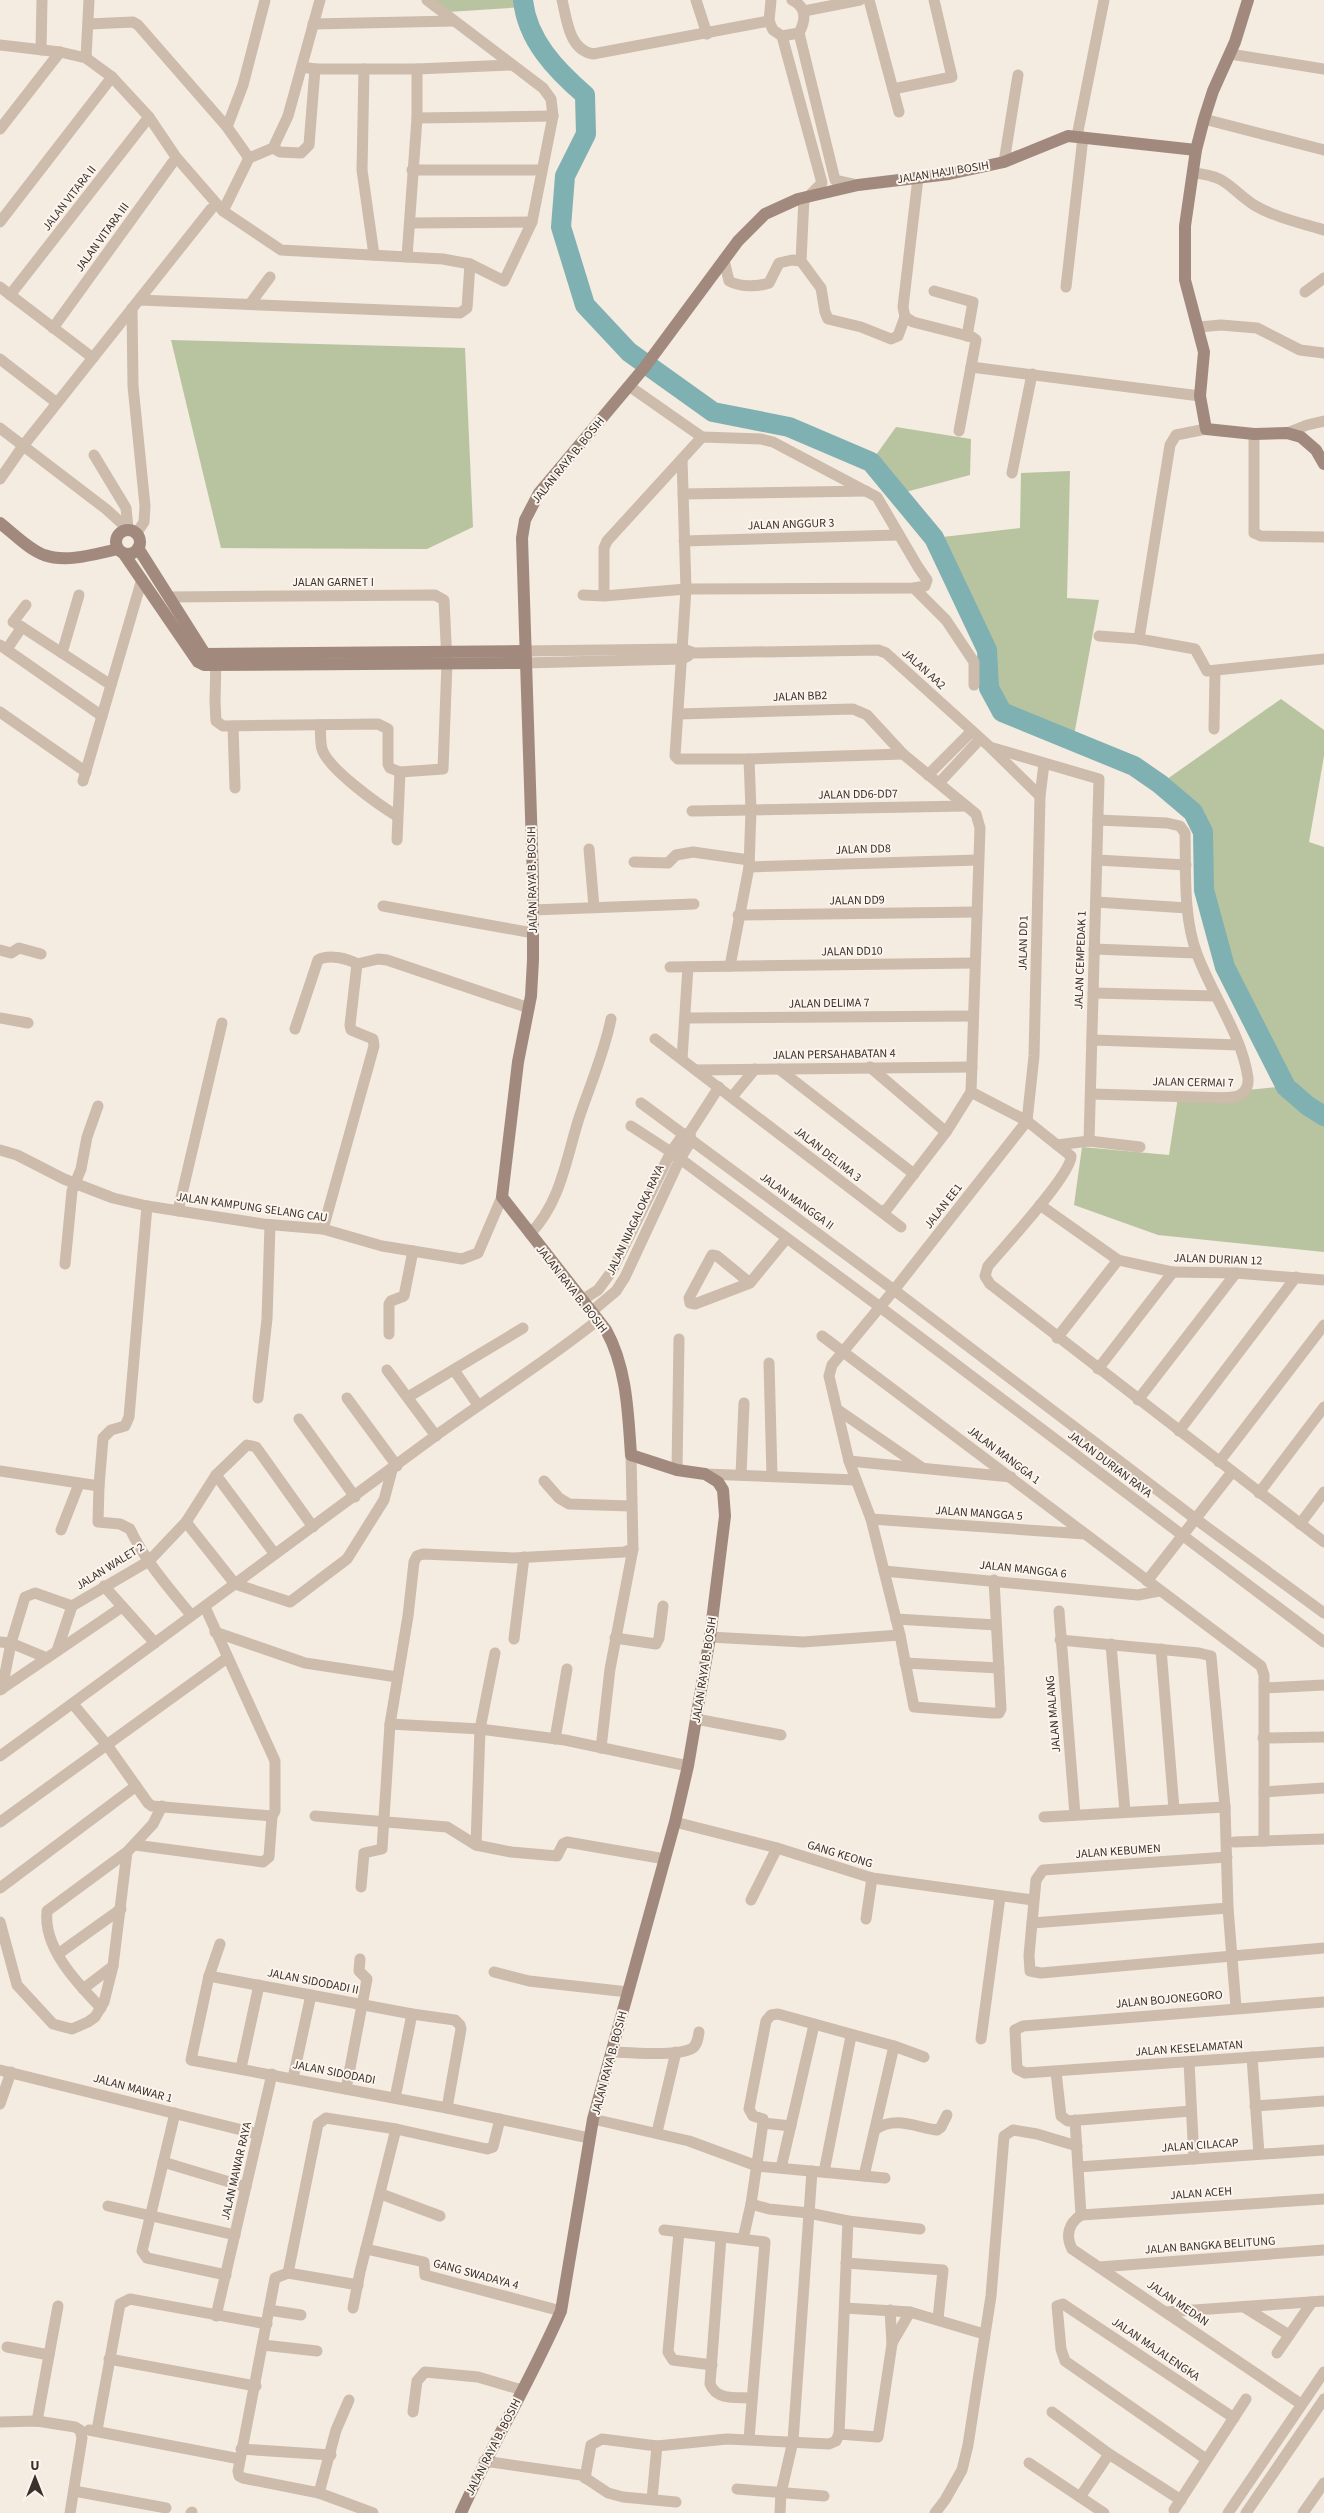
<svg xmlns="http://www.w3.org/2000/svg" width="1324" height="2513" font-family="'Source Sans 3',sans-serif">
	<rect width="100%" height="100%" fill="#f4ebe1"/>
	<!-- green -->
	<g fill="#b8c4a0">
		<polygon points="431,0 523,0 524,7 448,12"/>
		<polygon points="171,340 465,348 473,527 427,549 221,548"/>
		<polygon points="896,427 971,439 970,475 898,494 871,462"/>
		<polygon points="1070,471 1067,598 1099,600 1073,741 1002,712 989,688 987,650 934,538 1020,528 1021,473"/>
		<polygon points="1281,699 1324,730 1324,756 1309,842 1324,847 1324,1252 1158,1235 1074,1205 1082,1147 1169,1155 1178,1097 1286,1086 1225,967 1204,890 1203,832 1193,812 1160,784"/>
	</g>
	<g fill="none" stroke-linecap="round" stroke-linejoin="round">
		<!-- river -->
		<path stroke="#7fb0b2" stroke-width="20" d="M523,0C527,40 556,70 585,95L586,134L565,176L561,227L585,305L629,352L713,412L789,427L871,462L934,538L987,650L989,688L1002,712L1134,766L1160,784L1193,812L1203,832L1204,890L1225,967L1286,1087L1308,1106L1324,1116"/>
		<!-- street -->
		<g stroke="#cdbbac" stroke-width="11">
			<path d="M562,0C567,20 569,50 593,54L769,21"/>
			<polyline points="696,0 707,34"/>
			<path d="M771,0L769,21L773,30L782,36L799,33C806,20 807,7 792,0"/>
			<polyline points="869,0 899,112"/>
			<polyline points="804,11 860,0"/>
			<polyline points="89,24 133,22 138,25 227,127 249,158"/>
			<polyline points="313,24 454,21"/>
			<polyline points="799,33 835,180 858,185"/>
			<polyline points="782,36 822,183 808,197"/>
			<polyline points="0,45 60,52 86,58 112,77 149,117 176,157 223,211 281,250 443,259 470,264 504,281 532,222 553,116 551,99 543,88 427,0"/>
			<polyline points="41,50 42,0"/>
			<polyline points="1230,54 1324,69"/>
			<polyline points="86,58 89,0"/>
			<polyline points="302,67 315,69 417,69 512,65"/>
			<polyline points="364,69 362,170 374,255"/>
			<polyline points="893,89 952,77 934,0"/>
			<polyline points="417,118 553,116"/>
			<polyline points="1204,119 1324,150"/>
			<polyline points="227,127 243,85 265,0"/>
			<polyline points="0,129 60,52"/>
			<polyline points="1077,136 1104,0"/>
			<polyline points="273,148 280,152 301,153 309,145 315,69"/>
			<polyline points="1004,162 1018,75"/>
			<polyline points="412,170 541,170"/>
			<path d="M1193,173C1229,176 1228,188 1254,205C1274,217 1301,223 1324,230"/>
			<polyline points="918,178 903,307 905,317 913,322 972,337 976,340 959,431"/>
			<polyline points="804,198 801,261 821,288 825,312 828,319 861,327 891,339 898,336 905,317"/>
			<polyline points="223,211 249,158 273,148 288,116 320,0"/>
			<polyline points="0,222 112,77"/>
			<polyline points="410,223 532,222"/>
			<polyline points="407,257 417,118 417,69"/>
			<path d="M724,260L729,281C740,287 758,287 769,283L779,263L792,260L801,261"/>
			<polyline points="0,287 93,358"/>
			<polyline points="1066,287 1083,137"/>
			<polyline points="934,291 973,302 967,336"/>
			<polyline points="1305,292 1324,278"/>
			<polyline points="10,295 149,117"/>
			<polyline points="139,300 460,313 467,308 470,264"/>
			<polyline points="250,304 270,277"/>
			<polyline points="132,308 133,386 145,506 144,522 136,534"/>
			<polyline points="1199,327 1221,325 1257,328 1300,350 1324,353"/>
			<polyline points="53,328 173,162"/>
			<polyline points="0,359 57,403"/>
			<polyline points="971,367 1200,396"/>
			<polyline points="629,386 702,437"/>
			<polyline points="0,428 106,509 129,530"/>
			<polyline points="1287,433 1307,425 1324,421"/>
			<polyline points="1254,434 1254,533 1261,536 1324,537"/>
			<polyline points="94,455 126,508 128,528"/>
			<polyline points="682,459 686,589 675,756 678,759 749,759 903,754"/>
			<polyline points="1012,473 1032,374"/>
			<polyline points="0,479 23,446 211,209"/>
			<polyline points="683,494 866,491"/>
			<polyline points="684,541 899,535"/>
			<polyline points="914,588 946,620 974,662 974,685"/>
			<polyline points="583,595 604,596 686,589 914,588 925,586 927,580 918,567 877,497 773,442 761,439 702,437 607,541 604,548 604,596"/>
			<polyline points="169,597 435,595 444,600 447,663 443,769 400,772 390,768 388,764 388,729 378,724 223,726 216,721 215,702 216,657"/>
			<polyline points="22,627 13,622 26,605"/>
			<polyline points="1099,636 1139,639 1195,649 1207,671 1324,659"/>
			<polyline points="1139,639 1170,445 1176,435 1206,429"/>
			<polyline points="0,645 102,716"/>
			<polyline points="7,649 22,627 111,685"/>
			<polyline points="524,651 683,649 694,653 878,650 886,653 990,747 1040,796"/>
			<polyline points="62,653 79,595"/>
			<polyline points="524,663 682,659 688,656"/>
			<polyline points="0,712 86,772"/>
			<path d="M679,714L853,709L867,715L903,754L976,814L980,828L971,1092L1027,1121L1071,1156C1072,1174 1003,1248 988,1266L985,1276L990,1284L1324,1542"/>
			<path d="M320,725C321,733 320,742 322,749C328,769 379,805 397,816"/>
			<polyline points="233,726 235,788"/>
			<polyline points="1214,729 1215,671"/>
			<polyline points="993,748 1099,779 1089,1141"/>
			<polyline points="928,775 972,731"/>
			<polyline points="83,781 142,579"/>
			<polyline points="939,783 980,739"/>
			<polyline points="692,811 966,806"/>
			<polyline points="397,840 400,772"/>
			<polyline points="589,849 594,907"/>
			<polyline points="1097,860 1186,865"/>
			<polyline points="634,862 668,863 676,855 693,852 749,860"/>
			<polyline points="749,867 978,860"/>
			<polyline points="1096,902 1187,908"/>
			<polyline points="383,906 533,933"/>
			<polyline points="533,910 694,904"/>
			<polyline points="738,915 977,912"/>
			<polyline points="1094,949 1196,953"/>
			<polyline points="0,950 11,953 19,948 41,954"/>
			<polyline points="357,964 378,959 387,960 529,1008"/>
			<polyline points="730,966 749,867 751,810 749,759"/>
			<polyline points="670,967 974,963"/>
			<polyline points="1093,993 1215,996"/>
			<polyline points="0,1018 28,1023"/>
			<polyline points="686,1018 972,1016"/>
			<path d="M295,1029L318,960C328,954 347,958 357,964L350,1025L351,1030L373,1039L374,1046L323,1229"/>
			<polyline points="655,1039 901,1227"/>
			<polyline points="1092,1040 1239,1045"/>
			<polyline points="682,1059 688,967"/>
			<polyline points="870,1067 946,1132"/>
			<polyline points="779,1069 914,1174"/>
			<polyline points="696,1070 972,1067"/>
			<path d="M1091,1094L1230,1098C1241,1096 1249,1091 1248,1078C1242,1035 1212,995 1197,954C1183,917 1186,872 1185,833L1180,826L1167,823L1098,820"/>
			<polyline points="732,1097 755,1069"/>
			<polyline points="641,1103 894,1290 1197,1520 1324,1613"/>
			<polyline points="631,1126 671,1152 880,1307 1324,1642"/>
			<polyline points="1057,1145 1089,1141 1140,1147"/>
			<polyline points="0,1150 17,1155 64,1179 113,1198 147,1206 263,1224 323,1229 382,1246 462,1259 478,1253 502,1197"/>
			<polyline points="1040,1205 1118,1260 1173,1272 1236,1273 1324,1280"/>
			<polyline points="178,1211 222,1023"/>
			<polyline points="882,1211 887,1209 946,1132 971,1092"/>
			<path d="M530,1234C561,1202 566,1159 579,1118C590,1085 604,1054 611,1019"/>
			<polyline points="65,1264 72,1191 81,1169 87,1137 98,1106"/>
			<polyline points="750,1283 717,1256 712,1255 689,1298 690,1303 695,1304 750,1283 786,1239"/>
			<polyline points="582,1300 598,1290 612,1271 671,1152 683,1135 689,1133"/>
			<polyline points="591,1312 616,1291 625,1277 680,1159 691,1141 690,1132 719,1087"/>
			<polyline points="389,1334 389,1304 391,1301 404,1296 413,1251"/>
			<polyline points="822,1336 1261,1666 1264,1675 1264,1841"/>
			<polyline points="1057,1338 1118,1260"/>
			<polyline points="769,1363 772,1476"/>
			<polyline points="1098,1369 1173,1272"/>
			<polyline points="387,1370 436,1436"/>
			<polyline points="454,1370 478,1405"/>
			<polyline points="408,1397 523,1328"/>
			<polyline points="258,1398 267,1319 270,1225"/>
			<polyline points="347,1398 397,1466"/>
			<polyline points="1138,1400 1236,1273"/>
			<polyline points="838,1410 921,1467"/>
			<polyline points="299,1419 355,1497"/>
			<polyline points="1179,1431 1296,1277"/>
			<polyline points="849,1461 1011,1477"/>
			<polyline points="1219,1462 1324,1325"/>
			<polyline points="677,1470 679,1339"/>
			<polyline points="0,1471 99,1486 103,1438 111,1430 125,1426 129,1417 147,1206"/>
			<polyline points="705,1474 856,1480"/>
			<polyline points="216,1475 274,1553"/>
			<polyline points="741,1475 744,1403"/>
			<polyline points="544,1481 559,1498 569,1504 630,1506"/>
			<path d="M99,1486L98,1522L120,1524L130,1529C145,1561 169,1588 191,1615"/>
			<polyline points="1259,1493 1324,1407"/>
			<polyline points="871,1519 1085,1534"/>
			<polyline points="186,1522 235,1584 290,1602 347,1559 384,1500 392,1470"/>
			<polyline points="1300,1524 1324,1492"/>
			<polyline points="61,1530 79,1484"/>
			<polyline points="884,1571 1138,1595 1159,1591"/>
			<polyline points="994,1580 1001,1709 999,1713 992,1713 914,1707 900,1635 871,1519 849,1461 829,1376 832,1365 894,1290 1027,1121 1034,1056 1040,796 1044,764"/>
			<polyline points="1147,1581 1232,1472"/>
			<polyline points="104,1586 155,1643"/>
			<polyline points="1059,1611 1075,1815"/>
			<polyline points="896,1619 996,1625"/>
			<polyline points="215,1632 305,1663 397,1677"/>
			<polyline points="710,1637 803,1642 900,1635"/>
			<polyline points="615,1638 656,1644 659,1638 663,1606"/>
			<polyline points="514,1639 524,1557"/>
			<polyline points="1060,1640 1199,1653 1211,1656 1225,1807 1228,1908 1236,2007"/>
			<polyline points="0,1642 11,1643 47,1658"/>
			<polyline points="1111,1644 1125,1812"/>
			<polyline points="1161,1649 1174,1809"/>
			<polyline points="57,1651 72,1606"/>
			<polyline points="905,1663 999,1668"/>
			<polyline points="1264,1688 1324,1685"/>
			<polyline points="2,1689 11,1643 25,1597 35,1593 72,1606 149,1561 186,1522 216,1475 247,1445 256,1447 313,1527"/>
			<polyline points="0,1690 122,1607"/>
			<polyline points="73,1704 107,1745 148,1803 152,1806 272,1816 275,1811 275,1761 205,1607"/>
			<polyline points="696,1719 781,1735"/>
			<polyline points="390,1724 480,1729 565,1740 688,1766"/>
			<polyline points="1263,1738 1324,1737"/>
			<polyline points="555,1739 567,1669"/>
			<polyline points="601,1748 610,1669 633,1549"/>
			<path d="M0,1756C147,1650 292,1541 438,1434C491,1396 547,1361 598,1320"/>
			<polyline points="1264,1792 1324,1788"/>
			<polyline points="315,1816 447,1827 476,1845 511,1852 557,1856 563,1844 567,1842 665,1859"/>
			<polyline points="1044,1817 1225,1807"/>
			<polyline points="0,1822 227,1658"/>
			<polyline points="675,1822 777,1848 872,1878 1033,1900"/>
			<polyline points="1234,1842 1324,1839"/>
			<polyline points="135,1845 263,1862 269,1857 272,1816"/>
			<polyline points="476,1845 480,1729 495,1653"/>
			<polyline points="1227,1857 1043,1870 1036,1880 1029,1955 1030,1971 1041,1973 1324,1948"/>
			<polyline points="361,1887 364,1853 382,1849 390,1724 408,1616 414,1562 417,1556 423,1554 513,1558 624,1552 633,1549 631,1455"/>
			<polyline points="0,1888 136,1786"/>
			<polyline points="751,1900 777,1848"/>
			<polyline points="866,1919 872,1878"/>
			<polyline points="0,1922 17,1985 53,2024 72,2029 88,2022 95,2017 104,2002 113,1966 127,1852"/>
			<polyline points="1032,1923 1228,1908"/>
			<polyline points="220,1944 209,1976 191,2060 447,2108 589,2138"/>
			<polyline points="58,1954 121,1909"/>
			<polyline points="494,1972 529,1981 628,1992"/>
			<polyline points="209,1976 412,2014 455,2020 460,2025 461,2029 447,2108"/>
			<polyline points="83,1989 113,1966"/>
			<polyline points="1324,2002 1023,2026 1015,2030 1017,2069 1025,2073 1324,2052"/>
			<path d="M101,2008C77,1983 43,1948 47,1911L127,1852L153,1824L162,1806"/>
			<polyline points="981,2039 1000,1897"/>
			<path d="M612,2052C632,2052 673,2057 691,2049C697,2046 698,2039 699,2032"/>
			<polyline points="1252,2057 1259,2154"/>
			<polyline points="1189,2062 1194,2159"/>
			<polyline points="241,2068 259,1985"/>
			<polyline points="0,2070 258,2134"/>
			<polyline points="1056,2072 1061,2116 1068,2121 1191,2111"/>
			<polyline points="293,2078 311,1995"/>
			<polyline points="346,2089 367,1979 359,1971 360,1959"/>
			<polyline points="395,2098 412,2014"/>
			<polyline points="0,2104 11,2072"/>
			<polyline points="1255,2106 1324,2101"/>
			<polyline points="175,2113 142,2251 147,2258 226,2275"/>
			<polyline points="593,2119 689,2141 757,2166 885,2178"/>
			<polyline points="1075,2120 1081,2215"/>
			<polyline points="763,2123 791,2126"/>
			<path d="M876,2129C896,2116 915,2127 937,2130L941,2127L947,2115"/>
			<polyline points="657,2132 676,2052"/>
			<polyline points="163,2162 246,2187"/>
			<polyline points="1078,2167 1324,2150"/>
			<polyline points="781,2168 814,2025"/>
			<polyline points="824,2172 851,2036"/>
			<polyline points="864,2176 894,2046"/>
			<polyline points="381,2194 440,2216"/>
			<polyline points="751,2204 769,2209 809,2213 848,2221 920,2229"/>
			<polyline points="108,2206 235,2235"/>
			<path d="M1081,2215C1069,2223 1065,2235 1072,2249L1301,2404"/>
			<polyline points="1081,2215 1324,2199"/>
			<polyline points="664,2230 765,2242 749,2439"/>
			<polyline points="679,2232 668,2352 673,2360 712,2365"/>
			<path d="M721,2237L710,2384C717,2401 736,2397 752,2398"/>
			<polyline points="743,2239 751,2204 763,2123 763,2119 753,2116 749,2109 766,2021 771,2015 778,2014 894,2046 924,2057"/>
			<polyline points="366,2249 424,2262 425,2275 561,2311"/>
			<polyline points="846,2263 943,2270 938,2319"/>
			<polyline points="1099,2267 1324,2250"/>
			<polyline points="288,2273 358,2285"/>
			<polyline points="1244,2307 1289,2335"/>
			<polyline points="353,2308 360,2272 396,2129"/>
			<polyline points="845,2308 910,2312 984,2334"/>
			<polyline points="269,2310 301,2315"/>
			<polyline points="1166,2312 1324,2301"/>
			<polyline points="216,2316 272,2074"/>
			<polyline points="892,2343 910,2312"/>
			<polyline points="263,2345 317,2351"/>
			<polyline points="7,2347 49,2355"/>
			<polyline points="1277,2353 1312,2302"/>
			<polyline points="109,2359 256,2386"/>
			<polyline points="413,2412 417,2381 425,2372 478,2377 522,2390"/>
			<polyline points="1052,2412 1109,2454 1181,2500"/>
			<polyline points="37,2421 58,2306"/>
			<polyline points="0,2422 37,2421 75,2427 80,2430 82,2438 70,2513"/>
			<polyline points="89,2430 240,2459"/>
			<polyline points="97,2430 120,2304 130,2299 267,2324"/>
			<polyline points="839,2434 878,2437 892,2344 890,2310"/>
			<polyline points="241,2449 331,2455"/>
			<polyline points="1206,2459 1065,2361 1061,2349 1057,2306 1063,2304 1234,2418"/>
			<polyline points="484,2461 581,2475 608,2493 623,2497 676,2502"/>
			<polyline points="1029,2463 1104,2513"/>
			<polyline points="585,2478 591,2445 602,2439 657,2446 727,2439 829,2444 836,2441 839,2434 848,2221"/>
			<polyline points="737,2489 824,2496"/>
			<polyline points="74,2491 166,2508"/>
			<polyline points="319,2493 336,2430 349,2400"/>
			<polyline points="1080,2497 1109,2454"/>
			<polyline points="652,2499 657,2446"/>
			<polyline points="1174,2510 1246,2399"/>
			<polyline points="191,2513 192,2512"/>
			<polyline points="373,2513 319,2493 243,2478 239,2476 238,2471 275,2278 288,2273 318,2124 326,2118 396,2129 487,2149 493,2147 500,2119"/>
			<polyline points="780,2513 781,2493 793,2441 812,2171"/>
			<polyline points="935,2513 945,2500 962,2470 968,2445 991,2296 1004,2136 1013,2130 1037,2134 1077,2146"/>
			<polyline points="1228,2513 1324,2372"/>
			<polyline points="1246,2513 1324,2399"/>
			<polyline points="1303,2513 1324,2483"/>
		</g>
		<!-- secondary -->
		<g stroke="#a18a7d" stroke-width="12">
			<polyline points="1248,0 1235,42 1213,91 1204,119 1196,150 1185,226 1185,280 1204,352 1200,396 1206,429 1254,434 1287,433 1301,437 1316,450 1324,464"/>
			<path d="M0,523C13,533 28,549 44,555C67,563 95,554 118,549"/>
			<circle cx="128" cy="542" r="12"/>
			<polyline points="138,548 205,654 524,651"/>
			<polyline points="124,554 198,662 204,665 524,663"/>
			<path d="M461,2513C492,2444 531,2380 561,2311L593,2119L675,1822L688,1766L710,1637L725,1516L723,1490L718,1482L705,1474L677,1470L631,1455C628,1413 627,1368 606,1330L502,1197L518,1062L531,996L533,960V878L522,538L525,520L539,493L644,368L738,241L765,214L798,199L858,185L949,174L1004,162L1068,136L1196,150"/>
		</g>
	</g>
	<g text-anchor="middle" stroke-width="4" stroke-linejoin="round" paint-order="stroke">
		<!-- street labels -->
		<g font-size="12" fill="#3b302b" stroke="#fbf5ee">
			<text transform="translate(943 172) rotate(-9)" y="4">JALAN HAJI BOSIH</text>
			<text transform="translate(69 198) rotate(-52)" y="4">JALAN VITARA II</text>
			<text transform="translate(102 237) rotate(-54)" y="4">JALAN VITARA III</text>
			<text transform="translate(568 460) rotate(-51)" y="4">JALAN RAYA B. BOSIH</text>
			<text transform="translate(791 524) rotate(-2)" y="4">JALAN ANGGUR 3</text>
			<text x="333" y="586">JALAN GARNET I</text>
			<text transform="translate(924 669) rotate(42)" y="4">JALAN AA2</text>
			<text transform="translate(800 696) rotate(-2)" y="4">JALAN BB2</text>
			<text transform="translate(858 794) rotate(-1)" y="4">JALAN DD6-DD7</text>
			<text transform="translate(863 849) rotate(-2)" y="4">JALAN DD8</text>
			<text transform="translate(532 880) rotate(-91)" y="4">JALAN RAYA B. BOSIH</text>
			<text transform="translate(857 900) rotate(-1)" y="4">JALAN DD9</text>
			<text transform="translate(1023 943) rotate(-89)" y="4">JALAN DD1</text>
			<text transform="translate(852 951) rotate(-1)" y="4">JALAN DD10</text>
			<text transform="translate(1080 960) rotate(-88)" y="4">JALAN CEMPEDAK 1</text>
			<text transform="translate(829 1003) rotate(-1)" y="4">JALAN DELIMA 7</text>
			<text transform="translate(834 1054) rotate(-1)" y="4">JALAN PERSAHABATAN 4</text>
			<text transform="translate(1193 1082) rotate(1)" y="4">JALAN CERMAI 7</text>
			<text transform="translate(828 1154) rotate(38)" y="4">JALAN DELIMA 3</text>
			<text transform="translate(797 1201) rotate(36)" y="4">JALAN MANGGA II</text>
			<text transform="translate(943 1206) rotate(-52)" y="4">JALAN EE1</text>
			<text transform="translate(252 1207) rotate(8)" y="4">JALAN KAMPUNG SELANG CAU</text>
			<text transform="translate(635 1220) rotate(-65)" y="4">JALAN NIAGALOKA RAYA</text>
			<text transform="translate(1218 1259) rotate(2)" y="4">JALAN DURIAN 12</text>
			<text transform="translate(572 1289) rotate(52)" y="4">JALAN RAYA B. BOSIH</text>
			<text transform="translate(1004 1455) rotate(37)" y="4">JALAN MANGGA 1</text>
			<text transform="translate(1110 1464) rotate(37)" y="4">JALAN DURIAN RAYA</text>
			<text transform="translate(979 1513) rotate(4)" y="4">JALAN MANGGA 5</text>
			<text transform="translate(110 1566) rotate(-32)" y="4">JALAN WALET 2</text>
			<text transform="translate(1023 1569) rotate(6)" y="4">JALAN MANGGA 6</text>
			<text transform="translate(704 1670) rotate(-81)" y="4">JALAN RAYA B. BOSIH</text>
			<text transform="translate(1053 1714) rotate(-95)" y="4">JALAN MALANG</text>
			<text transform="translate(1118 1851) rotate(-4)" y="4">JALAN KEBUMEN</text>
			<text transform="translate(840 1854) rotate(17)" y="4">GANG KEONG</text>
			<text transform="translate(313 1981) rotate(11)" y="4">JALAN SIDODADI II</text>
			<text transform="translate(1169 1999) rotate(-5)" y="4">JALAN BOJONEGORO</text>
			<text transform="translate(1189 2048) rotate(-4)" y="4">JALAN KESELAMATAN</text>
			<text transform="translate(609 2063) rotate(-75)" y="4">JALAN RAYA B. BOSIH</text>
			<text transform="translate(334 2072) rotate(11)" y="4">JALAN SIDODADI</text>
			<text transform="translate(133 2088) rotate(15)" y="4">JALAN MAWAR 1</text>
			<text transform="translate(1200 2145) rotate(-4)" y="4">JALAN CILACAP</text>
			<text transform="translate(236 2171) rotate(-77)" y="4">JALAN MAWAR RAYA</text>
			<text transform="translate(1201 2193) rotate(-4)" y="4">JALAN ACEH</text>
			<text transform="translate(1210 2245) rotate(-4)" y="4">JALAN BANGKA BELITUNG</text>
			<text transform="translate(476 2274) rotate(15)" y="4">GANG SWADAYA 4</text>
			<text transform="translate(1178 2303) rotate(34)" y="4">JALAN MEDAN</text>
			<text transform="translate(1156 2349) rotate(34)" y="4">JALAN MAJALENGKA</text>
			<text transform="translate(493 2447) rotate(-63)" y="4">JALAN RAYA B. BOSIH</text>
		</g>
	</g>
	<!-- north arrow -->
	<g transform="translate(35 2478)" stroke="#fbf5ee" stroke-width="4" paint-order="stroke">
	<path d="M0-4L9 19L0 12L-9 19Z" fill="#3b302b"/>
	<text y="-8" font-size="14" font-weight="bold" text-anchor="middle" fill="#3b302b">U</text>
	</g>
</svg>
